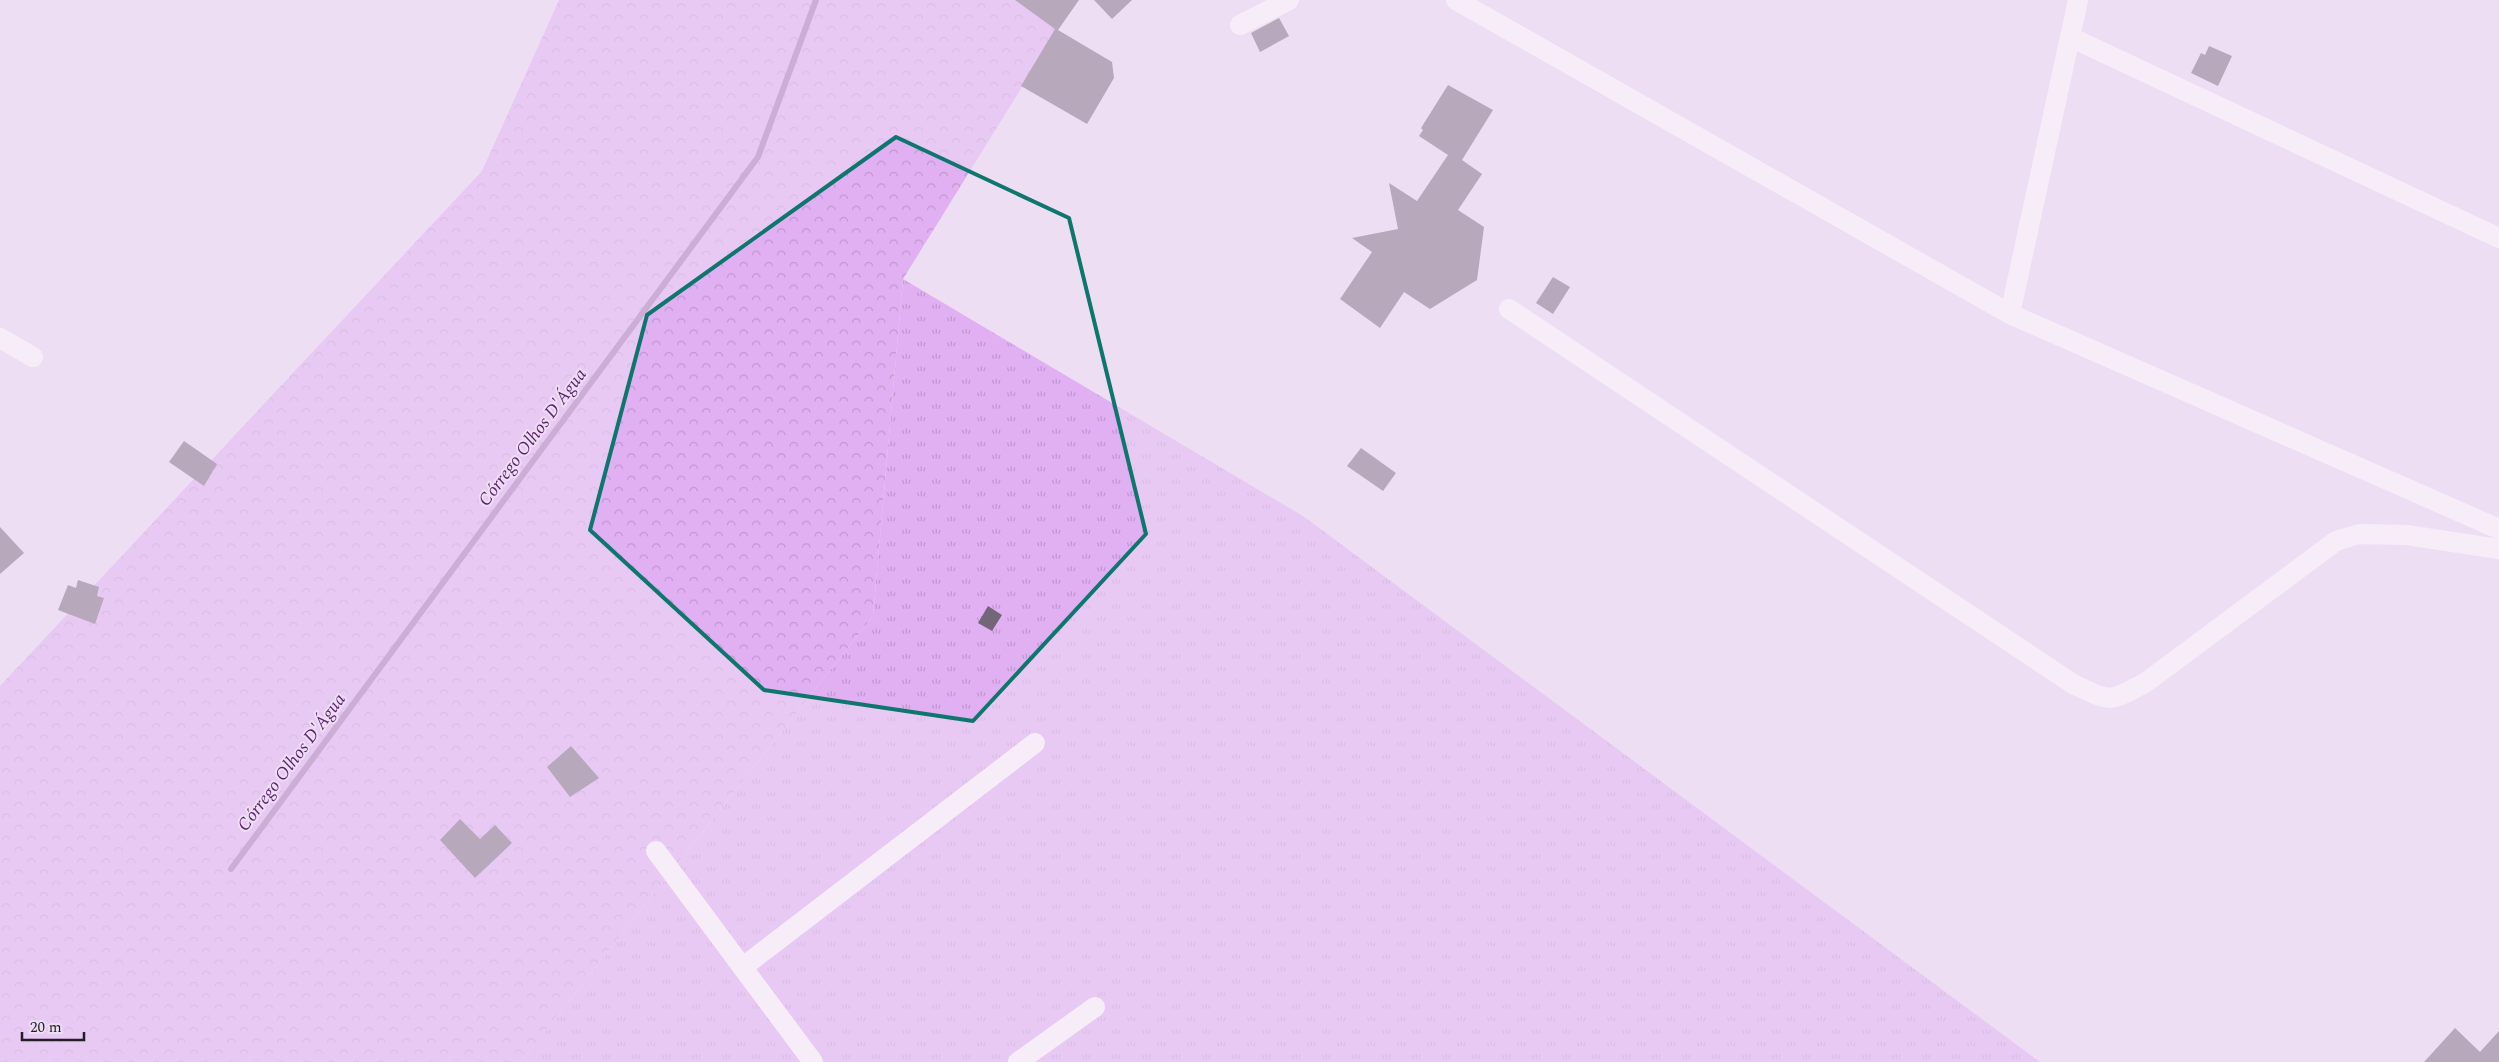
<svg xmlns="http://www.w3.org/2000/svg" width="2499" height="1062" font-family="Spectral,serif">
	<defs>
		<pattern id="grass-tufts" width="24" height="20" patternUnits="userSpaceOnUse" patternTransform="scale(1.25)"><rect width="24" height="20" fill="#e1b0f3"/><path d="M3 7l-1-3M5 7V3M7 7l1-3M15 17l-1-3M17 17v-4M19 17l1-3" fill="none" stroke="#c197d0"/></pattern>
		<pattern id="forest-crowns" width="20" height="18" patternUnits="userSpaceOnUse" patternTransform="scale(1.25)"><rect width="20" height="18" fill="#e1b0f3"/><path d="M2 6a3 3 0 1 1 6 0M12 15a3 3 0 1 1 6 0" fill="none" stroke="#c197d0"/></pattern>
	</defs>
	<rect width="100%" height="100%" fill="#eedef4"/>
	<!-- grass -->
	<polygon fill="url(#grass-tufts)" points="903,279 1303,516 2040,1062 521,1062 873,616"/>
	<!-- forest -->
	<polygon fill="url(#forest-crowns)" points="559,0 1076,0 903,279 873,616 521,1062 0,1062 0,686 482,171"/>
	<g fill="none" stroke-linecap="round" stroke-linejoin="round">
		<!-- stream -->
		<polyline stroke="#a071b0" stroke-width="6" points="231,869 758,157 816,0"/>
	</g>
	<!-- building -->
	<g fill="#736679">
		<polygon points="1015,0 1079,0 1058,30 1112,62 1114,78 1087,124 1021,86 1055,29"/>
		<polygon points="1094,0 1132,0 1112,19"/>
		<polygon points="1279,18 1289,36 1260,52 1251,33"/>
		<polygon points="2209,46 2232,56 2218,86 2191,73 2201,53 2205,55"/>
		<polygon points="1448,85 1493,110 1462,160 1482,174 1458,210 1484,227 1477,280 1430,309 1404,292 1380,328 1340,299 1372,252 1352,238 1398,229 1389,183 1417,201 1448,155 1419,136 1423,130 1421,128"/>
		<polygon points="1553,277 1570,287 1553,314 1536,303"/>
		<polygon points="184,441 217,464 204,486 169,462"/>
		<polygon points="1361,448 1396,473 1383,491 1347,466"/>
		<polygon points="0,527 24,553 0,574"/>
		<polygon points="78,580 99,587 97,596 104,598 95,624 58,610 68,585 76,588"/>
		<polygon points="988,606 1002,615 992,631 978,623"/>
		<polygon points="571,746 599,778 570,797 547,767"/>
		<polygon points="460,819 480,839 495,825 512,843 475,878 440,840"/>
		<polygon points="2455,1028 2480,1052 2499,1031 2499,1062 2424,1062"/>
	</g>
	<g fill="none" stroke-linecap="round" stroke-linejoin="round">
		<!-- street -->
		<g stroke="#fff" stroke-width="20">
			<polyline points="1456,0 2010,314 2499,529"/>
			<polyline points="1240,25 1289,0"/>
			<polyline points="2070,37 2078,0"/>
			<path d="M1509,309L2073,684C2111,702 2107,703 2145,683L2336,541L2359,534L2407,535L2499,549"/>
			<polyline points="2010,314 2070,37 2499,238"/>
			<polyline points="0,338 33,357"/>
			<polyline points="656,851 813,1062"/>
			<polyline points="743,967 1035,743"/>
			<polyline points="1018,1062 1095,1007"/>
		</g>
	</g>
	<!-- marked area -->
	<path d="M0 0H2499V1062H0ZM896,137L1069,218L1146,534L973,721L764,690L590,530L647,315Z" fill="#eedef4" fill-opacity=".55" fill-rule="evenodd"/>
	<path fill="none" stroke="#0f766e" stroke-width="4" stroke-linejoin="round" d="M896,137L1069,218L1146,534L973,721L764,690L590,530L647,315Z"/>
	<g text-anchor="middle" stroke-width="4" stroke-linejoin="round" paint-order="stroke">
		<!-- water labels -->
		<g font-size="18" font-style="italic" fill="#5a1f6d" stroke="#eedef4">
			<text transform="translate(532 437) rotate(-53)" y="6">Córrego Olhos D'Água</text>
			<text transform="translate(291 762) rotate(-53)" y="6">Córrego Olhos D'Água</text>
		</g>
	</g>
	<!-- scale -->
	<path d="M22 1032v8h62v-8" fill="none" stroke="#231d25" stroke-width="2.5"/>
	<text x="30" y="1032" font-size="15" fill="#231d25" stroke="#eedef4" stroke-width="4" paint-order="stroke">20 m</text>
</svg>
